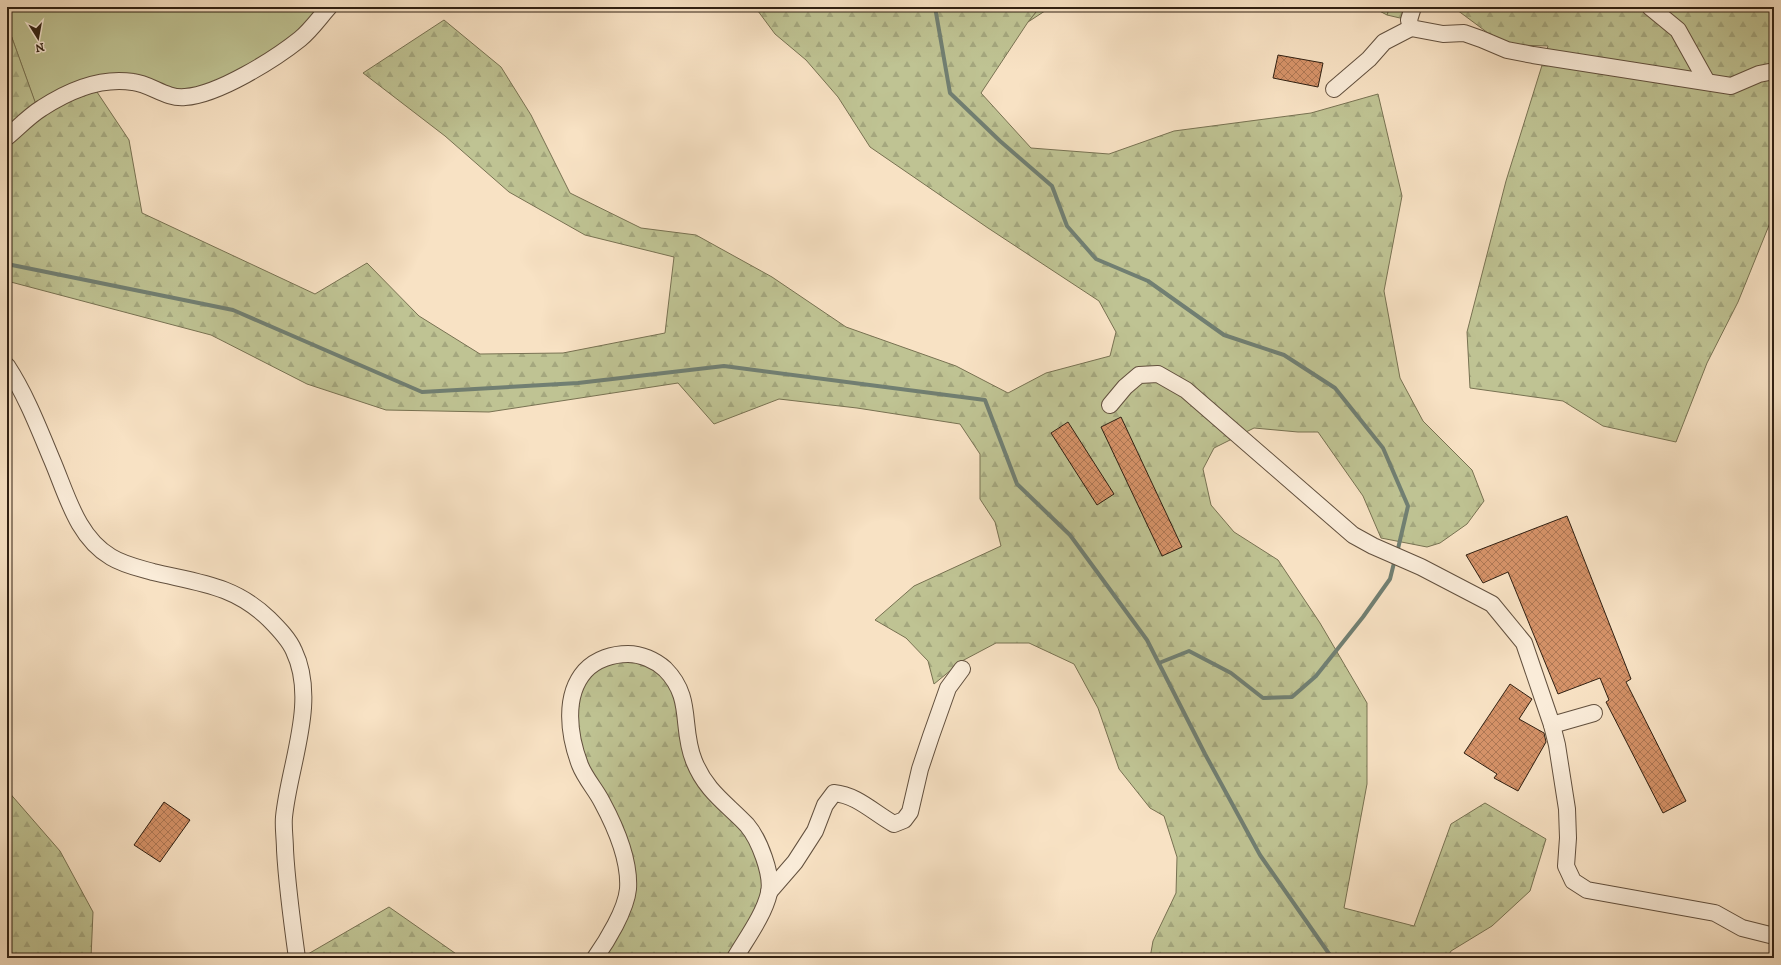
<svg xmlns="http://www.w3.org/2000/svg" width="1781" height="965" font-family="'IM FELL DW Pica',serif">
	<defs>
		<pattern id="forest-firs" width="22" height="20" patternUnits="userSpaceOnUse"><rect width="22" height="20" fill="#bfc393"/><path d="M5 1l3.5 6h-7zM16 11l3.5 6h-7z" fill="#a4a77e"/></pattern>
		<pattern id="building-cross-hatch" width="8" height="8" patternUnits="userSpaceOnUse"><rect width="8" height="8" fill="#d59268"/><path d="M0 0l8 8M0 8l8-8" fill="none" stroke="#ad7754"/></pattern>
	</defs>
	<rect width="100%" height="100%" fill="#f8e2c4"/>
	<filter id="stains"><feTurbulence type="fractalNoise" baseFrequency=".005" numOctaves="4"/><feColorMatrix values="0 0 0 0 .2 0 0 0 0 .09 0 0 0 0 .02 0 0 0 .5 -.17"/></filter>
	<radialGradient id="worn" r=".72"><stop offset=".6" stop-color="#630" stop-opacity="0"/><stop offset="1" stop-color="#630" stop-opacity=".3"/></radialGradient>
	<!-- green -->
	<g fill="#bfc393" stroke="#787252">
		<polygon points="7,7 329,7 301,38 202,95 118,81 38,111 7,24"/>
		<polygon points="1040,7 1051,7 1028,22"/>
		<polygon points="1372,7 1390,7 1387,15"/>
	</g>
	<!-- forest -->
	<g fill="url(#forest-firs)" stroke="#787252">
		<polygon points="755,7 1040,7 1028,22 981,93 1031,148 1109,154 1174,131 1311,113 1378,94 1402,196 1384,291 1400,378 1423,421 1472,470 1484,501 1467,524 1440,543 1427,547 1381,538 1363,496 1318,432 1298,432 1254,428 1214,448 1203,469 1211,505 1234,532 1278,560 1320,623 1367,703 1367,784 1344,908 1414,926 1451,824 1485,803 1546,839 1530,891 1492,926 1451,951 1447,958 1150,958 1153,941 1176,893 1177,857 1164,816 1150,808 1119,769 1098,708 1074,664 1029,643 996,643 962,661 934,684 928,661 906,638 875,620 914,586 1001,546 995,522 980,499 980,454 960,424 857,408 779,399 714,424 678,383 489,412 386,410 307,384 211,335 7,281 7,24 38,110 93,86 129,140 142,213 315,294 367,263 419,316 480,354 563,353 665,333 674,257 585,235 509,192 445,136 363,73 444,20 501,67 531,115 570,193 641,228 696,235 772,277 846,327 956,366 1008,393 1046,373 1110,356 1116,332 1099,301 988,228 870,147 838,97 806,60 775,34"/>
		<polygon points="1390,7 1418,7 1400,18 1387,15"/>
		<polygon points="1453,7 1774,7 1774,213 1738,302 1707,363 1676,442 1603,426 1563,401 1470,388 1467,332 1506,181 1548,46 1514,45 1488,33"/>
		<polygon points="628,656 669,678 686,742 754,839 765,895 733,958 593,958 617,918 623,866 567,721 595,663"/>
		<polygon points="7,790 60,851 93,912 91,958 7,958"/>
		<polygon points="389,907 462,958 305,958 308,954"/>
	</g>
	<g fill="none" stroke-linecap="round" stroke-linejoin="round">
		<!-- stream -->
		<g stroke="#717f72" stroke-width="4">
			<polyline points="935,7 950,93 1000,141 1052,186 1067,226 1096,259 1148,281 1224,335 1284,355 1335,388 1383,448 1408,506 1397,553"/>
			<polyline points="7,264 233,310 422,392 578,383 724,366 985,400 1017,484 1070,535 1147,640 1205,754 1260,855 1332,958"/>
			<polyline points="1159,663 1189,651 1231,673 1263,698 1292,697 1316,676 1363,617 1390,579 1395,559"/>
		</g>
	</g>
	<!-- building -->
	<g fill="url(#building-cross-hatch)" stroke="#302012">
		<polygon points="1278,55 1323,63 1318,87 1273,78"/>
		<polygon points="1121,417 1182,547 1162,556 1101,427"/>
		<polygon points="1068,422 1114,494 1097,505 1051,433"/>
		<polygon points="1567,516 1631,679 1626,682 1686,801 1663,813 1606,702 1609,700 1600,678 1558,694 1508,572 1483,583 1466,555"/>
		<polygon points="1510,684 1532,699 1519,719 1544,733 1546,742 1518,791 1494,778 1497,774 1464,753"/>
		<polygon points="164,802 190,820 160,862 134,845"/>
	</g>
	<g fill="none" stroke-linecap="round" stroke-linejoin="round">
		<!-- minor casing -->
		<g stroke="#62503e" stroke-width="18">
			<g id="minor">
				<polyline points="1413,7 1409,20 1411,28 1443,34 1464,33 1481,39 1507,50 1533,55 1731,86 1759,74 1774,71"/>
				<polyline points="1650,7 1678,30 1707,82"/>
				<polyline points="1334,89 1369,59 1384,42 1411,28"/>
				<path d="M7,137C18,128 29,116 42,108C68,91 101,77 133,82C151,84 166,99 185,97C218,95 275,59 300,39C311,30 320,17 329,7"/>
				<path d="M7,366C26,395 39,429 52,460C67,495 77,537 111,557C124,565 139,568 153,572C199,583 234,585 269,619C278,628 289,639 294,651C318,701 289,765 284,817C283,827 285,839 285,850C287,886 292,922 297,958"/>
				<polyline points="1110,405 1125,387 1139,375 1158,374 1186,390 1353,535 1373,546 1421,567 1492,604 1524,643 1552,725 1557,745 1567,809 1568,838 1566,866 1573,881 1587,890 1715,913 1742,928 1774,936"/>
				<polyline points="1552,725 1594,713"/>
				<path d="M769,892L795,862L815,831L825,805L834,793C857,795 874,813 894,824L904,820L910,812L920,769L931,736L948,688L962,669"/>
				<path d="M595,958C607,941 626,910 628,889C630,860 616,828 602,802C596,790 585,778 580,765C569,736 563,696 585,671C596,659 613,654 628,654C641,654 655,660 665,669C694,698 680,727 694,761C706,791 726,803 747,825C759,839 773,875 769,893C764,915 746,939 735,958"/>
			</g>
		</g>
		<!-- minor -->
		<use href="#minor" stroke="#faecd9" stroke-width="16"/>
	</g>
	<!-- margin -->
	<rect width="1781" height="965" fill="none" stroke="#f8e2c4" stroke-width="24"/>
	<rect x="8" y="8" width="1765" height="949" fill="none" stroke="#302012" stroke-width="2"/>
	<rect x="12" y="12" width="1757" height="941" fill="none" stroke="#302012"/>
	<!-- north arrow -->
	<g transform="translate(38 38) rotate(169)" stroke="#faecd9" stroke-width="3" paint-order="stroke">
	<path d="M0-3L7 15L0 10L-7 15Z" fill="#302012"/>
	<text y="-6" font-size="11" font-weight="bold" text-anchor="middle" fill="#302012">N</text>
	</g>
	<rect width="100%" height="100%" filter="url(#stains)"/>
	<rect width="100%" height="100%" fill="url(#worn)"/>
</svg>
